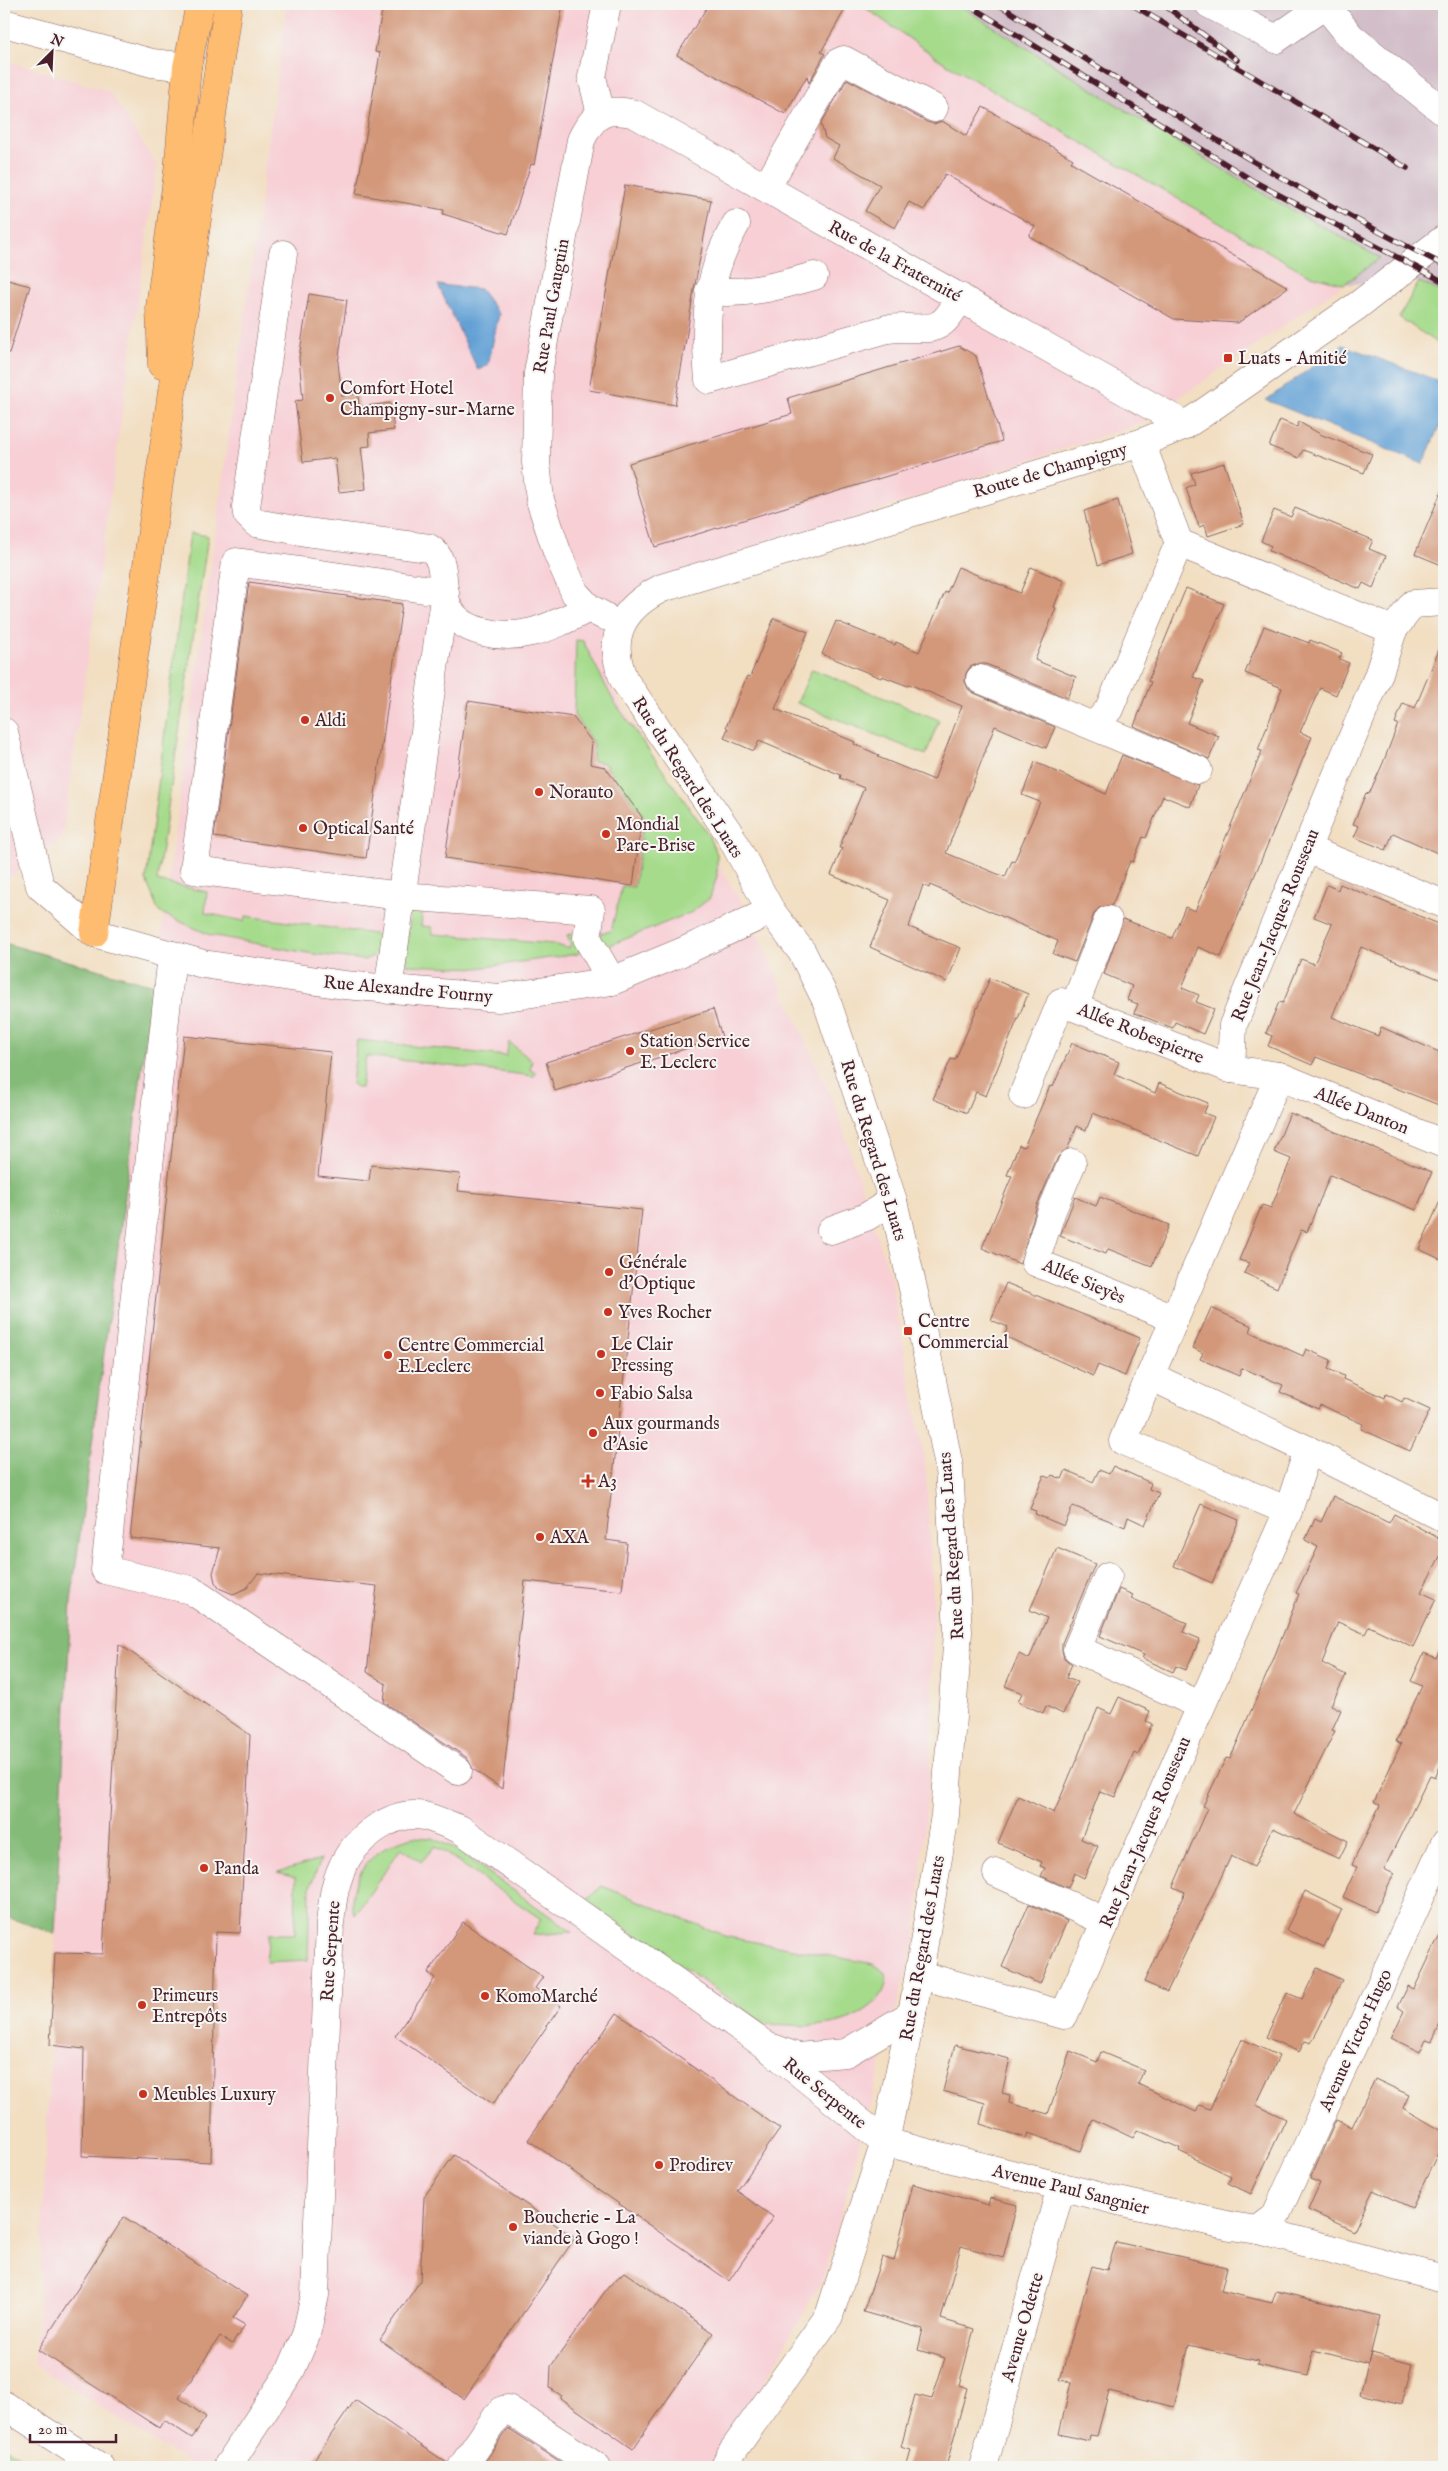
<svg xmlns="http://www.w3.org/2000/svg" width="1448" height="2471" font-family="'IM FELL English',serif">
	<rect width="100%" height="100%" fill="#f6f6f2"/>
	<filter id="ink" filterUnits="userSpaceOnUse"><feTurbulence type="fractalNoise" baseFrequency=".02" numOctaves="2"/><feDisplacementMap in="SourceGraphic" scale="10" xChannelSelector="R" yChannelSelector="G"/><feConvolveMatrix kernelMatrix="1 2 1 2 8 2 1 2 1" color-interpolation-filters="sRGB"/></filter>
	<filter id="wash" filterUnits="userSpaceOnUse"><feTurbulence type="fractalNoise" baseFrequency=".0096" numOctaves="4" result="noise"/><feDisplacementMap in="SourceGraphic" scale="20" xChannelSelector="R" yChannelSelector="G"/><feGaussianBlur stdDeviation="1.12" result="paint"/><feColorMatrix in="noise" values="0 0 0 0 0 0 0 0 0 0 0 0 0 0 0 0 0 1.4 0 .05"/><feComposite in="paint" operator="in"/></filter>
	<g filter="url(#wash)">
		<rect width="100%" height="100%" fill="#f2dec1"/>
		<!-- built -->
		<g fill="#f7cfd5">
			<polygon points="287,4 860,4 940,60 1307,274 1344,284 1144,422 635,591 608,682 749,915 836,1108 891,1279 926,1470 933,1597 932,1740 915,1938 824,2276 717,2467 195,2467 33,2364 38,2320 71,1601"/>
			<polygon points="4,60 109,91 157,165 62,839 6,880 4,894"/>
		</g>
		<!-- industrial -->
		<polygon fill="#d2bdc8" points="860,4 1444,4 1444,348 1399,317 1419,282 1344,284 1307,274 940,60"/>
		<!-- green -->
		<g fill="#a6db8c" stroke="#787d5c">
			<polygon points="860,4 957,4 1157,130 1281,204 1380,258 1344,284 1307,274 940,60"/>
			<polygon points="1419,282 1444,293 1444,348 1399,317"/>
			<polygon points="190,533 208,536 157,881 207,892 205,913 244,921 246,916 381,935 378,954 364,960 313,954 210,935 159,912 146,880"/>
			<polygon points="576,640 583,641 613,700 706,831 717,854 717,876 710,898 692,912 603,948 600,933 611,931 622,886 634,887 644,817 604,763 592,761 594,744 574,715"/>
			<polygon points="812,669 939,720 926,755 797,703"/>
			<polygon points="423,902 421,926 432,927 433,934 553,944 567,948 571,946 567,935 572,934 580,950 578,954 478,968 408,965 405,958 411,910"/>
			<polygon points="357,1040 506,1056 509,1042 532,1061 530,1070 536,1073 534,1076 366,1056 361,1088 357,1088 352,1084"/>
			<path d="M412,1837L432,1838L454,1848L572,1932L532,1935L541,1919L435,1846L421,1862L401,1848L355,1915C350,1905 352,1900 354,1889C361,1860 384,1845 412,1837Z"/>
			<polygon points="321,1859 310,1887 308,1960 266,1962 269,1934 295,1934 296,1877 278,1872"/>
			<path d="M602,1886L728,1937L874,1964L886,1973C888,1987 882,1997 871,2006C838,2032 805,2025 766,2024L585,1901Z"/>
			<polygon points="4,2447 36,2467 4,2467"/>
		</g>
		<!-- forest -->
		<polygon fill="#84bb78" stroke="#676d52" points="4,943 153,985 71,1601 55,1934 4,1916"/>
		<!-- water -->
		<g fill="#63a1d5" stroke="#566080">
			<polygon points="438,285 480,289 499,314 488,365 478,370"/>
			<polygon points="1343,345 1444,383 1444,415 1423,464 1266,400"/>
		</g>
		<g id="blocks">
			<!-- building -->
			<g fill="#d39779">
				<polygon points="383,4 563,4 534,165 531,164 508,234 443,214 444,210 356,194 380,53 375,52"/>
				<polygon points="709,4 848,4 821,52 825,54 809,83 807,76 785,114 677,55"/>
				<polygon points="847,79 927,122 934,124 942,121 966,136 983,107 1073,159 1071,162 1288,287 1238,323 1174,319 1029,236 1035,226 945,174 924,210 909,202 895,228 865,211 880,185 833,158 839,146 825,138 821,124"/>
				<polygon points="625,185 711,200 694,290 675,405 589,390"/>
				<polygon points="4,279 30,286 9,353 4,353"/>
				<polygon points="309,294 347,300 338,363 342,396 358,394 359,407 390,403 394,430 369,433 370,446 361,447 366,489 339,492 335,458 303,462 295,401 303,400 299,358"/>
				<polygon points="959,346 976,356 1002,441 655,547 629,463 792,414 788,398"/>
				<polygon points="1280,420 1297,427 1299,422 1322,435 1372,454 1364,473 1303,450 1299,458 1269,446"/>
				<polygon points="1224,463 1244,524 1208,536 1205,525 1199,527 1186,488 1195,484 1191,473"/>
				<polygon points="1444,485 1444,566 1415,554"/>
				<polygon points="1118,500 1132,554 1098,565 1084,511"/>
				<polygon points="1295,508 1373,540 1369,549 1386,556 1373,588 1363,583 1360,589 1269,551 1271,546 1261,541 1274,510 1291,517"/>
				<polygon points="958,567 1020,593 1031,567 1064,581 1054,607 1056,608 1035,660 1076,677 1067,698 986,664 978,664 970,667 966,673 965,681 968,689 974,693 1055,727 1046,748 995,726 946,853 1005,877 1012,861 1014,862 1040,802 1022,795 1035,762 1106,794 1122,755 1198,785 1190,807 1163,796 1146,838 1143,837 1133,862 1130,861 1112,905 1099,908 1094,914 1075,962 1053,954 1058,941 930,885 929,888 923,885 909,927 961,948 947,982 870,947 890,900 831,875 842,848 839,848 864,788 840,778 841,775 759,741 754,751 724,738 728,728 726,727 747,676 750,677 774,618 808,632 775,709 855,742 854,744 879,755 878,757 934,780 962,706 909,684 908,686 882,676 881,678 822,654 836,621 895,645 896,642 919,652 945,592 947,593"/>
				<polygon points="249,582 402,604 366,858 214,837"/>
				<polygon points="1186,588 1224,604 1193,677 1204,681 1187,723 1219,736 1209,759 1134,726 1151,682 1148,681"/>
				<polygon points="1264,626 1309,643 1310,640 1342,653 1339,659 1349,663 1336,695 1320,688 1300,732 1312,737 1221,957 1198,947 1182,988 1199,995 1196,1002 1214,1009 1203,1034 1175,1022 1173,1028 1134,1013 1138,1004 1127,1000 1132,986 1104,974 1123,919 1172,938 1185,907 1195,911 1262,751 1258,750 1282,688 1245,673"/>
				<polygon points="1444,638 1444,856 1393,833 1386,850 1354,837 1359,826 1353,824 1366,793 1369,794 1383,763 1398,724 1395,723 1403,703 1415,708"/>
				<polygon points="468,701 573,717 592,742 590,764 605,767 642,817 633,886 445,858"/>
				<polygon points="1340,884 1444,926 1444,981 1361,947 1332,1017 1378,1036 1381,1027 1444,1054 1444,1107 1316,1057 1312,1065 1268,1046 1272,1036 1266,1033 1279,1002 1283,1003 1301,959 1314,964 1332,924 1314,917 1327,885 1338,890"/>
				<polygon points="990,978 1028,994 986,1096 976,1092 967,1113 933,1099 951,1059 955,1060"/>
				<polygon points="713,1009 722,1037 555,1091 546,1062"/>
				<polygon points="184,1036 331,1052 318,1176 369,1181 371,1165 460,1174 458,1191 642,1210 606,1540 627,1543 622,1591 525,1581 502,1789 473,1769 467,1758 384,1702 386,1684 367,1672 377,1586 258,1573 247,1588 233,1594 219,1588 215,1582 213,1573 220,1548 130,1538"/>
				<polygon points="1072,1043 1119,1062 1114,1074 1155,1093 1159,1083 1208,1103 1204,1113 1214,1117 1198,1156 1093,1113 1086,1130 1077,1126 1068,1148 1058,1157 1037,1205 1020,1264 982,1248 1012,1176 1007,1175 1019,1145 1024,1147 1050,1086 1053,1087"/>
				<polygon points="1290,1113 1432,1172 1416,1210 1330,1175 1307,1232 1301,1230 1277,1288 1244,1273 1249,1263 1239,1260 1262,1205 1271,1208 1291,1159 1274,1152"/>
				<polygon points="1444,1192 1444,1261 1419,1249"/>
				<polygon points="1075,1197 1096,1206 1100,1197 1169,1225 1152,1266 1108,1249 1106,1254 1060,1236"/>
				<polygon points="1006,1283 1140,1338 1125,1376 1098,1365 1093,1376 1004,1336 1008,1327 991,1320"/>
				<polygon points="1211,1308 1252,1326 1250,1332 1303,1356 1306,1349 1331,1360 1328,1369 1344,1376 1343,1379 1385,1398 1386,1394 1402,1402 1404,1398 1430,1410 1410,1451 1361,1429 1363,1424 1320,1405 1318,1409 1280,1392 1283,1385 1242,1368 1239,1376 1200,1359 1203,1353 1193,1348"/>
				<polygon points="1113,1466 1151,1483 1149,1489 1159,1493 1145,1525 1128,1517 1125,1527 1073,1506 1064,1526 1035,1514 1036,1511 1030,1509 1044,1475 1050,1478 1052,1475 1062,1479 1066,1470 1093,1482 1099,1470 1109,1474"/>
				<polygon points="1333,1496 1389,1523 1394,1514 1444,1541 1444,1549 1421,1592 1436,1599 1413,1647 1369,1626 1365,1634 1338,1622 1322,1663 1346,1675 1331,1705 1341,1710 1332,1730 1335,1731 1294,1814 1348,1841 1339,1859 1273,1828 1254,1867 1231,1856 1167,1992 1144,1982 1185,1892 1173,1887 1207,1808 1203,1806 1226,1758 1230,1759 1273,1660 1299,1594 1296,1593 1318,1547 1305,1540 1315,1519 1321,1522"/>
				<polygon points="1201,1504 1239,1520 1212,1583 1174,1566"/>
				<polygon points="1057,1548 1095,1564 1062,1643 1062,1651 1064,1658 1072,1664 1066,1678 1077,1682 1063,1714 1046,1706 1043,1713 1018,1702 1022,1693 1005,1686 1019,1654 1029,1659 1047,1618 1030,1610"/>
				<polygon points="1119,1589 1133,1595 1131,1598 1187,1623 1183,1632 1200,1639 1186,1670 1176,1666 1173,1672 1142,1658 1144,1655 1100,1636"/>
				<polygon points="1444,1640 1444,1758 1435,1777 1430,1775 1384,1869 1394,1874 1375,1912 1343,1897 1357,1867 1352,1865 1380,1805 1374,1802 1401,1744 1396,1741 1422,1686 1411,1681 1424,1653 1436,1658"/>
				<polygon points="119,1644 250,1735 240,1933 216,1932 211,2162 82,2156 84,2049 50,2045 55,1953 103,1954"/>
				<polygon points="1119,1697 1150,1711 1146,1721 1152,1724 1138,1755 1134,1753 1115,1797 1100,1791 1081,1839 1098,1846 1084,1878 1074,1873 1068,1888 1041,1876 1045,1868 1040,1866 1042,1862 998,1843 1018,1796 1054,1813 1098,1708 1111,1714"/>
				<polygon points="1305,1891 1342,1909 1324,1947 1286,1930"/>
				<polygon points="1029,1904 1067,1921 1040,1984 1002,1967"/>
				<polygon points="463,1922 543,1977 535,1988 561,2006 493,2104 395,2036 435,1978 428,1973"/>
				<polygon points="1444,1927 1444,2016 1432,2041 1426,2039 1420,2052 1391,2038 1404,2011 1398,2007 1408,1986 1414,1989"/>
				<polygon points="1317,1968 1342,1980 1318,2030 1311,2043 1305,2041 1299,2052 1266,2037 1287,1993 1302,1999"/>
				<polygon points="617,2013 780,2129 737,2191 773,2217 729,2281 528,2140"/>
				<polygon points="1242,2039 1279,2056 1256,2105 1286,2119 1251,2194 1228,2183 1231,2176 1179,2151 1180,2148 1137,2130 1133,2138 1093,2119 1081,2151 1028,2133 1026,2138 980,2124 985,2103 943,2091 955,2045 1010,2059 1002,2093 1010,2095 1009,2103 1048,2114 1070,2051 1097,2062 1101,2052 1144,2070 1138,2084 1196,2112 1199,2105 1210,2109"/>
				<polygon points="1375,2079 1409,2095 1403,2108 1444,2132 1444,2140 1412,2208 1373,2190 1354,2231 1308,2210 1320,2183 1310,2179 1336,2120 1352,2127"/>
				<polygon points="454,2155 575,2238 464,2399 380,2340 420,2281 424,2197"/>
				<polygon points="913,2184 988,2205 990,2198 1017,2205 1003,2258 961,2246 941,2319 974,2329 959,2385 967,2388 946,2467 906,2467 911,2450 901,2447 915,2395 932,2399 945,2358 918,2350 923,2329 863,2312 882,2257 894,2261"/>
				<polygon points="124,2217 247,2296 233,2318 245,2325 232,2344 220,2336 179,2398 206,2417 192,2438 164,2420 159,2428 38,2350"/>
				<polygon points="1116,2242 1227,2267 1221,2291 1272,2303 1276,2291 1380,2316 1368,2364 1314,2350 1308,2376 1257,2365 1258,2361 1189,2345 1174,2407 1109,2391 1097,2436 1090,2435 1089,2441 1059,2434 1071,2382 1060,2380 1092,2266 1107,2270"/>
				<polygon points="624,2272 713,2333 633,2449 560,2398 562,2396 550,2388 551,2366 609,2286"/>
				<polygon points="1371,2353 1412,2364 1402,2404 1360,2394"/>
				<polygon points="355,2400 447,2463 447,2467 309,2467"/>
				<polygon points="508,2428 553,2457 568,2467 481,2467"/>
			</g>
		</g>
	</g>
	<g filter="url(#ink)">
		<use href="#blocks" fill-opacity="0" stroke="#856260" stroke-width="1"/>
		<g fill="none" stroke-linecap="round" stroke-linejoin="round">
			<!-- minor casing -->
			<g stroke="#856260" stroke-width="29">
				<g id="minor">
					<polyline points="1209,4 1276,39 1326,4"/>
					<polyline points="1326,6 1351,37 1444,112"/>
					<polyline points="4,23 152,63 187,67"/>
					<polyline points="601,114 592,77 607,4"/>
					<polyline points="766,188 839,62 844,60 934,108"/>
					<path d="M736,224C706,275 704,322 709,380L887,329C928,324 938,341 960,297"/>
					<path d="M283,254L246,507L247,514L256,523L306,532L429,548C448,559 440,585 447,604C458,634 504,639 532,632C552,627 571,617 589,608L604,616"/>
					<path d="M709,291C749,295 777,286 814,276"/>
					<polyline points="1141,443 1179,543 1393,630 1413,604 1444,602"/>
					<path d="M589,608L575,593L557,552L540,500L536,462L538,373L581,140C594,113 605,107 635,114L1185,425"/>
					<polyline points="980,679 1198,770"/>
					<polyline points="1094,726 1109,709 1179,543"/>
					<polyline points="4,732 40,886 94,933 203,964 344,985 499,998 612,981 682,952 771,911"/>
					<polyline points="1306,849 1444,904"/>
					<polyline points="172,955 105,1570 191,1590 458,1771"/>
					<polyline points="388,990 445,592 236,562 194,870 401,896 591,910 587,938 612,981"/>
					<polyline points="1074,1007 1108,920"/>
					<polyline points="1279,1076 1444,1144"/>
					<polyline points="1023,1095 1061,1002 1231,1069"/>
					<polyline points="1072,1163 1052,1210 1035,1262 1173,1318"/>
					<polyline points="831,1230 866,1217 893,1201"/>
					<polyline points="1150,1376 1279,1076 1231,1069 1233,1025 1378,676 1393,630"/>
					<polyline points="1288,1511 1123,1441 1150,1376 1308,1450 1444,1518"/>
					<polyline points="1108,1576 1077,1649 1200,1705"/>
					<polyline points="997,1873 1107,1922"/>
					<polyline points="920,1975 1064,2015 1288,1511 1308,1450"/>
					<polyline points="773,2048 797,2057 846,2053 912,2014"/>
					<polyline points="1258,2230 1275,2217 1444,1845"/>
					<polyline points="4,2405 100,2467"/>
					<path d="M227,2467L291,2370L306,2335L315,2295L330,1924C332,1905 334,1885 342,1868C353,1840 392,1809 424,1816C436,1819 448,1825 460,1829L765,2045L885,2142L1118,2201L1231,2226L1258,2230L1444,2279"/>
					<polyline points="462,2467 497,2416 503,2410 508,2409 597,2467"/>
					<path d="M724,2467L732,2452L829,2316L885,2142L915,1998L945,1815L958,1632L949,1467L920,1319L893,1201L827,1002L802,952L771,911L729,833L624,680C606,637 622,608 662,588L1141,443L1185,425L1199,416L1357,306L1444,239"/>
					<polyline points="983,2467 1061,2187"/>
				</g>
			</g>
			<!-- major casing -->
			<g stroke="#856260" stroke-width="29">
				<g id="major">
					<polyline points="162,365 160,307 178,172 187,67 200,4"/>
					<polyline points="94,933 228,4"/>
				</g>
			</g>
			<!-- minor -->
			<use href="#minor" stroke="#fff" stroke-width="28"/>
			<!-- major -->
			<use href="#major" stroke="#febc70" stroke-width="28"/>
			<!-- rail casing -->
			<g stroke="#4a1f2b" stroke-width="5.5">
				<g id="rail">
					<polyline points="967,4 1255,182 1444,282"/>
					<path d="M998,4C1143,96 1289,188 1444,265"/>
					<polyline points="1131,4 1407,168"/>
					<polyline points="1163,4 1237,60"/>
				</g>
			</g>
			<!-- rail -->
			<use href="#rail" stroke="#f6f6f2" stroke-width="4" stroke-dasharray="11" stroke-linecap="butt"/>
		</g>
	</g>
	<!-- markers -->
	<g fill="#c8321e" stroke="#f6f6f2" stroke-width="2">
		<rect x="1223" y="353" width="10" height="10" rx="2.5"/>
		<circle cx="330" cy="398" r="5"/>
		<circle cx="305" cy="720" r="5"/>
		<circle cx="539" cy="792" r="5"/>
		<circle cx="303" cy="828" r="5"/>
		<circle cx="606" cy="834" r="5"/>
		<circle cx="630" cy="1051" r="5"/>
		<circle cx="609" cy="1272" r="5"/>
		<circle cx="608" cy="1312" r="5"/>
		<rect x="903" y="1326" width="10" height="10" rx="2.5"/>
		<circle cx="601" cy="1354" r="5"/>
		<circle cx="388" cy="1355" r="5"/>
		<circle cx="600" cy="1393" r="5"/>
		<circle cx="593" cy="1433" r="5"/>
		<path d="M585.5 1473.5h5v5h5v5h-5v5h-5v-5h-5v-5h5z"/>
		<circle cx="540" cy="1537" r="5"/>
		<circle cx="204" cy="1868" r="5"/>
		<circle cx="485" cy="1996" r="5"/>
		<circle cx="142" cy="2005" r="5"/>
		<circle cx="143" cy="2094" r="5"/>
		<circle cx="659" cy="2165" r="5"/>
		<circle cx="513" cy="2227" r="5"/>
	</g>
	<g text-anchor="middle" stroke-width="4" stroke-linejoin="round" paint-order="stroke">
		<!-- street labels -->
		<g font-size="18" fill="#4a1f2b" stroke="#f6f6f2">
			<text transform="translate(895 261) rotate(29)" y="6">Rue de la Fraternité</text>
			<text transform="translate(551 306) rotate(-80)" y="6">Rue Paul Gauguin</text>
			<text transform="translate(1050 470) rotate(-16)" y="6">Route de Champigny</text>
			<text transform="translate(688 777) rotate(57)" y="6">Rue du Regard des Luats</text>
			<text transform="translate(1275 925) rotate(-68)" y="6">Rue Jean-Jacques Rousseau</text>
			<text transform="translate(408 989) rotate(5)" y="6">Rue Alexandre Fourny</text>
			<text transform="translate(1141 1033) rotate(22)" y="6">Allée Robespierre</text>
			<text transform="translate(1362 1110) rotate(22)" y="6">Allée Danton</text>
			<text transform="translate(874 1150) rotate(73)" y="6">Rue du Regard des Luats</text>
			<text transform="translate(1084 1281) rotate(23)" y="6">Allée Sieyès</text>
			<text transform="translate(951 1546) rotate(-94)" y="6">Rue du Regard des Luats</text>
			<text transform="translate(1145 1832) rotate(-67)" y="6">Rue Jean-Jacques Rousseau</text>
			<text transform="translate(922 1948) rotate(-80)" y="6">Rue du Regard des Luats</text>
			<text transform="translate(330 1951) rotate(-86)" y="6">Rue Serpente</text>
			<text transform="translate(1355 2040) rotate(-66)" y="6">Avenue Victor Hugo</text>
			<text transform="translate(825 2093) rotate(39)" y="6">Rue Serpente</text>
			<text transform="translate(1071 2189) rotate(14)" y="6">Avenue Paul Sangnier</text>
			<text transform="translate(1022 2327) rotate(-74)" y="6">Avenue Odette</text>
		</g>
		<!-- poi labels -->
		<g font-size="18" fill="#4a1f2b" stroke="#f6f6f2" text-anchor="start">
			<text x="1238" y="364">Luats - Amitié</text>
			<text x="340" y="394">Comfort Hotel<tspan x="340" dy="21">Champigny-sur-Marne</tspan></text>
			<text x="315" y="726">Aldi</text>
			<text x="549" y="798">Norauto</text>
			<text x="616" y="830">Mondial<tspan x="616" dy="21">Pare-Brise</tspan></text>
			<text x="313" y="834">Optical Santé</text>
			<text x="640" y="1047">Station Service<tspan x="640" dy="21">E. Leclerc</tspan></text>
			<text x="619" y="1268">Générale<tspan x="619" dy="21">d'Optique</tspan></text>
			<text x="618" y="1318">Yves Rocher</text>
			<text x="918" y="1327">Centre<tspan x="918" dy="21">Commercial</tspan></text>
			<text x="611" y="1350">Le Clair<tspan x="611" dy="21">Pressing</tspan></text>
			<text x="398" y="1351">Centre Commercial<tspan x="398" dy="21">E.Leclerc</tspan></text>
			<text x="610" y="1399">Fabio Salsa</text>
			<text x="603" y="1429">Aux gourmands<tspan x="603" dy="21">d'Asie</tspan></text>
			<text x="598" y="1487">A3</text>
			<text x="550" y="1543">AXA</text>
			<text x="214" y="1874">Panda</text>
			<text x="152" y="2001">Primeurs<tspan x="152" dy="21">Entrepôts</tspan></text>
			<text x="495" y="2002">KomoMarché</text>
			<text x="153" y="2100">Meubles Luxury</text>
			<text x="669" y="2171">Prodirev</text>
			<text x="523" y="2223">Boucherie - La<tspan x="523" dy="21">viande à Gogo !</tspan></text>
		</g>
	</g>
	<!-- margin -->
	<rect width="1448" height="2471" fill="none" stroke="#f6f6f2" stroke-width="20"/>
	<!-- north arrow -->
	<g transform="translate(52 52) rotate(24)" stroke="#f6f6f2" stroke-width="4" paint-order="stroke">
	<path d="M0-4L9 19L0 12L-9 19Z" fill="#4a1f2b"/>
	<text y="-8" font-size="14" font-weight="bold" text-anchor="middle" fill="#4a1f2b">N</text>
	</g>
	<!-- scale -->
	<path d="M30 2434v8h86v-8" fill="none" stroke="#4a1f2b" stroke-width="2.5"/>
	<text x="38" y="2434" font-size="15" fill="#4a1f2b" stroke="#f6f6f2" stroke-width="4" paint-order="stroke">20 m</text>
</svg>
